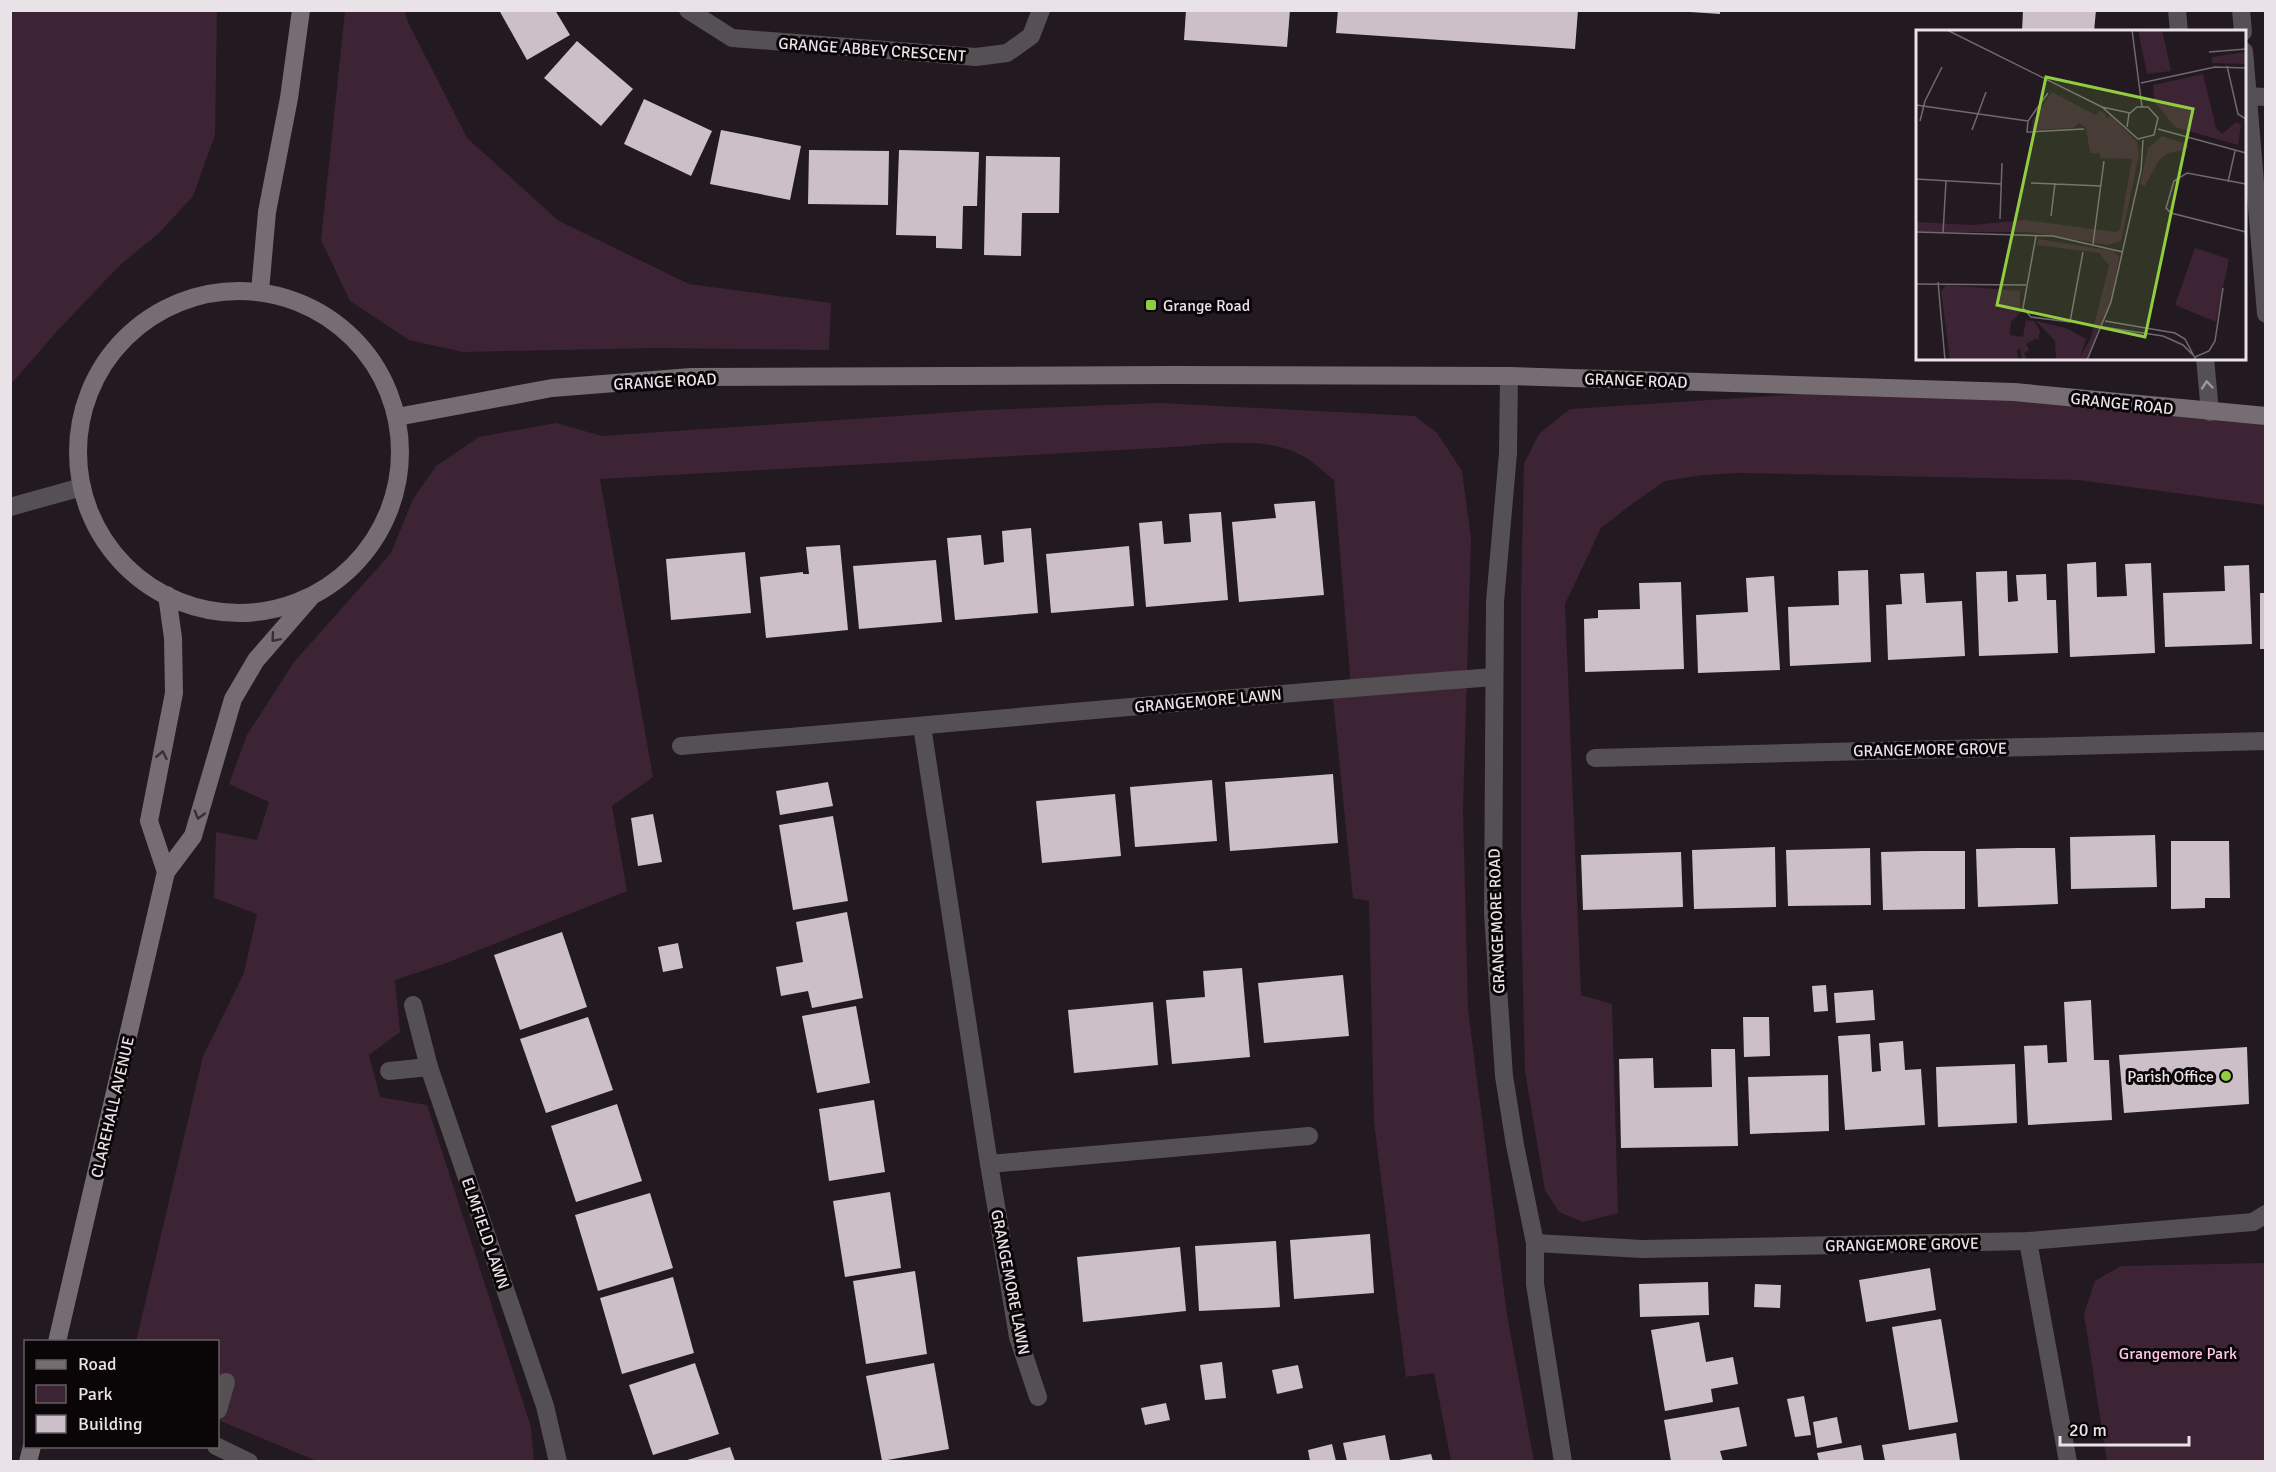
<svg xmlns="http://www.w3.org/2000/svg" width="2276" height="1472" font-family="Signika,sans-serif">
	<rect width="100%" height="100%" fill="#231920"/>
	<!-- green -->
	<g fill="#3c2434">
		<polygon points="11,10 217,11 215,135 193,196 160,232 119,266 59,329 11,384"/>
		<polygon points="345,11 405,11 407,20 467,138 559,221 689,284 831,303 829,350 658,348 463,352 409,340 350,301 321,240"/>
		<polygon points="1894,388 2265,416 2265,505 2078,480 1739,473 1703,475 1665,481 1636,501 1601,528 1565,604 1581,995 1612,1004 1618,1213 1583,1222 1559,1212 1545,1190 1525,1072 1521,907 1521,599 1524,464 1539,434 1570,409"/>
		<path d="M1160,403L1415,416L1437,433L1462,471L1471,538L1463,810L1468,1009L1507,1315L1534,1461H1451L1434,1373L1406,1377L1374,1122L1369,901L1353,898L1332,689L1351,687L1334,480C1324,472 1313,461 1301,455C1267,436 1211,444 1173,447L600,479L653,777L612,806L627,891L449,962L395,980L400,1032L369,1055L380,1097L427,1105L531,1427L534,1461H317L218,1420V1342H136L203,1056L244,973L257,914L214,898L216,832L257,840L269,802L229,784L247,735L294,662L391,553L413,499L436,466L479,437L556,423L602,436L985,410Z"/>
		<polygon points="2265,1263 2265,1461 2107,1461 2084,1314 2095,1281 2121,1266"/>
	</g>
	<!-- building -->
	<g fill="#ccbfc7">
		<polygon points="499,10 555,10 570,35 527,60"/>
		<polygon points="1186,10 1290,10 1287,47 1184,40"/>
		<polygon points="1338,10 1578,10 1575,49 1336,33"/>
		<polygon points="1690,10 1720,10 1720,14 1690,12"/>
		<polygon points="2023,10 2096,10 2094,32 2022,32"/>
		<polygon points="577,41 633,89 601,126 544,78"/>
		<polygon points="644,99 712,131 691,176 624,144"/>
		<polygon points="721,130 801,146 790,200 710,184"/>
		<polygon points="809,150 889,151 888,205 808,204"/>
		<polygon points="899,150 979,152 977,206 963,206 962,249 936,248 936,236 896,235"/>
		<polygon points="986,156 1060,157 1059,213 1022,213 1021,256 984,255"/>
		<polygon points="1315,501 1324,595 1239,602 1232,522 1276,518 1274,504"/>
		<polygon points="1221,512 1228,600 1146,607 1139,523 1162,521 1164,544 1191,542 1189,514"/>
		<polygon points="1031,528 1038,613 955,620 947,538 981,535 984,565 1004,562 1002,531"/>
		<polygon points="840,545 848,630 766,638 760,577 803,572 803,574 809,574 806,547"/>
		<polygon points="1129,546 1134,606 1051,613 1046,554"/>
		<polygon points="745,552 751,613 671,620 666,559"/>
		<polygon points="936,560 942,622 859,629 853,566"/>
		<polygon points="2096,562 2097,597 2127,596 2125,564 2151,563 2155,653 2070,657 2067,564"/>
		<polygon points="2249,565 2252,644 2165,647 2163,593 2225,591 2224,566"/>
		<polygon points="1868,570 1871,662 1790,666 1788,607 1839,605 1838,571"/>
		<polygon points="2007,571 2008,602 2018,601 2016,575 2046,574 2047,600 2056,600 2058,653 1979,656 1976,572"/>
		<polygon points="1924,573 1926,603 1962,601 1965,656 1888,660 1886,605 1902,604 1900,574"/>
		<polygon points="1774,576 1780,670 1698,673 1696,615 1748,612 1746,578"/>
		<polygon points="1681,582 1684,669 1585,672 1584,619 1598,618 1598,610 1640,609 1639,583"/>
		<rect x="2260" y="593" width="5" height="56"/>
		<polygon points="1333,774 1338,843 1230,851 1225,782"/>
		<polygon points="1212,780 1217,841 1135,847 1130,787"/>
		<polygon points="828,782 833,806 780,815 776,791"/>
		<polygon points="1115,794 1121,856 1042,863 1036,801"/>
		<polygon points="653,814 662,862 638,866 631,818"/>
		<polygon points="833,816 848,901 793,910 779,825"/>
		<polygon points="2155,835 2157,887 2071,889 2070,837"/>
		<polygon points="2171,841 2229,841 2230,898 2205,898 2205,908 2171,909"/>
		<polygon points="1775,847 1776,907 1694,909 1692,850"/>
		<polygon points="1870,848 1871,905 1788,906 1786,850"/>
		<polygon points="2019,848 2055,848 2058,904 1978,907 1976,849"/>
		<polygon points="1922,851 1965,851 1965,909 1883,910 1881,852"/>
		<polygon points="1681,852 1683,907 1583,910 1581,855"/>
		<polygon points="847,912 863,998 812,1008 808,991 781,996 776,967 803,962 796,922"/>
		<polygon points="562,932 587,1007 520,1030 494,955"/>
		<polygon points="678,943 683,968 663,972 658,947"/>
		<polygon points="1242,968 1250,1057 1172,1064 1166,1000 1205,997 1203,971"/>
		<polygon points="1343,975 1349,1036 1264,1043 1258,983"/>
		<polygon points="1826,985 1828,1011 1814,1012 1812,986"/>
		<polygon points="1873,990 1875,1020 1836,1023 1834,993"/>
		<polygon points="2091,1000 2094,1060 2109,1060 2112,1120 2028,1125 2024,1046 2047,1045 2048,1063 2067,1062 2064,1002"/>
		<polygon points="1153,1002 1158,1065 1074,1073 1068,1010"/>
		<polygon points="856,1006 870,1083 817,1093 802,1016"/>
		<polygon points="588,1017 613,1090 546,1113 520,1039"/>
		<polygon points="1743,1017 1769,1017 1770,1056 1744,1057"/>
		<polygon points="1870,1034 1872,1072 1881,1071 1879,1043 1903,1041 1905,1070 1921,1069 1925,1125 1845,1130 1838,1036"/>
		<polygon points="2247,1047 2249,1104 2124,1113 2119,1055"/>
		<polygon points="1711,1049 1735,1049 1738,1146 1621,1148 1619,1059 1653,1058 1654,1088 1712,1087"/>
		<polygon points="2015,1064 2017,1123 1938,1127 1936,1067"/>
		<polygon points="1828,1075 1829,1131 1750,1134 1748,1077"/>
		<polygon points="874,1100 885,1172 829,1181 819,1109"/>
		<polygon points="617,1104 642,1181 576,1202 551,1126"/>
		<polygon points="890,1192 901,1268 845,1277 833,1201"/>
		<polygon points="650,1193 673,1268 598,1291 575,1215"/>
		<polygon points="1370,1234 1374,1293 1294,1299 1290,1240"/>
		<polygon points="1276,1241 1280,1307 1199,1311 1195,1246"/>
		<polygon points="1180,1247 1186,1311 1083,1322 1077,1257"/>
		<polygon points="1930,1268 1936,1310 1866,1322 1859,1280"/>
		<polygon points="915,1271 927,1354 866,1364 853,1281"/>
		<polygon points="673,1277 694,1353 622,1374 600,1298"/>
		<polygon points="1708,1282 1709,1315 1640,1317 1639,1284"/>
		<polygon points="1755,1284 1781,1285 1780,1308 1754,1307"/>
		<polygon points="1941,1319 1958,1422 1909,1430 1892,1327"/>
		<polygon points="1699,1322 1706,1362 1733,1357 1738,1384 1711,1389 1713,1402 1665,1411 1651,1330"/>
		<polygon points="1222,1362 1226,1398 1205,1400 1200,1365"/>
		<polygon points="695,1363 719,1434 653,1455 629,1385"/>
		<polygon points="934,1363 949,1449 882,1461 866,1376"/>
		<polygon points="1298,1365 1303,1388 1277,1394 1272,1370"/>
		<polygon points="1804,1396 1811,1435 1795,1437 1787,1399"/>
		<polygon points="1166,1403 1170,1420 1145,1425 1141,1408"/>
		<polygon points="1739,1407 1747,1446 1720,1451 1723,1461 1671,1461 1664,1420"/>
		<polygon points="1837,1417 1842,1443 1817,1448 1813,1422"/>
		<polygon points="1956,1433 1960,1461 1885,1461 1882,1445"/>
		<polygon points="1385,1435 1390,1461 1347,1461 1343,1443"/>
		<polygon points="1332,1444 1336,1461 1310,1461 1308,1450"/>
		<polygon points="1861,1445 1864,1461 1819,1461 1817,1453"/>
		<polygon points="730,1447 735,1461 684,1461"/>
		<polygon points="1431,1454 1433,1461 1399,1461 1399,1460"/>
	</g>
	<g fill="none" stroke-linecap="round" stroke-linejoin="round">
		<!-- service -->
		<polyline stroke="#555053" stroke-width="18" points="2244,96 2266,97"/>
		<!-- minor -->
		<g stroke="#555053" stroke-width="18">
			<polyline points="688,10 732,38 976,57 1007,53 1031,36 1041,10"/>
			<polyline points="2177,10 2179,32"/>
			<polyline points="2241,10 2243,32"/>
			<polyline points="2244,51 2266,314"/>
			<polyline points="2205,358 2210,412"/>
			<polyline points="1509,376 1508,453 1495,602 1493,913 1504,1076 1515,1145 1535,1243 1535,1284 1563,1462"/>
			<polyline points="922,726 989,1164 1018,1337 1038,1397"/>
			<path d="M681,746C952,724 1223,697 1494,677"/>
			<polyline points="1595,758 2266,741"/>
			<polyline points="413,1005 429,1067 545,1406 558,1462"/>
			<polyline points="389,1071 429,1067"/>
			<polyline points="989,1164 1309,1136"/>
			<polyline points="2028,1241 2068,1462"/>
			<polyline points="1535,1243 1642,1249 2028,1241 2253,1222 2266,1214"/>
			<polyline points="218,1410 226,1382"/>
			<polyline points="216,1446 249,1462"/>
		</g>
		<!-- tertiary -->
		<polyline stroke="#555053" stroke-width="18" points="10,507 82,487"/>
		<!-- secondary -->
		<g stroke="#756d72" stroke-width="18">
			<polyline points="260,291 267,212 289,98 301,10"/>
			<circle cx="239" cy="452" r="161"/>
			<polyline points="397,417 552,388 691,377 1170,375 1509,376 2014,392 2266,416"/>
			<polyline points="166,872 149,821 174,693 173,638 167,595"/>
			<polyline points="57,1342 166,872 193,836 233,699 256,660 310,598"/>
			<polyline points="28,1462 32,1446"/>
		</g>
	</g>
	<!-- one-way arrows -->
	<defs><path id="oneway-chevron" d="M-2-3.5L2.5 0L-2 3.5" fill="none" stroke-width="1.6" stroke-linecap="round" stroke-linejoin="round" transform="scale(1.5)"/></defs>
	<use stroke="#9f999c" href="#oneway-chevron" transform="translate(2207 385) rotate(-95)"/>
	<g stroke="#352f32">
		<use href="#oneway-chevron" transform="translate(275 638) rotate(131)"/>
		<use href="#oneway-chevron" transform="translate(162 755) rotate(-79)"/>
		<use href="#oneway-chevron" transform="translate(199 815) rotate(106)"/>
	</g>
	<!-- markers -->
	<g fill="#90cd40" stroke="#0a0608" stroke-width="2">
		<rect x="1145" y="299" width="12" height="12" rx="3"/>
		<circle cx="2226" cy="1076" r="6"/>
	</g>
	<g text-anchor="middle" stroke-width="6" stroke-linejoin="round" paint-order="stroke">
		<!-- street labels -->
		<g font-size="16" fill="#e9e2e6" stroke="#0a0608">
			<text transform="translate(872 49) rotate(4)" y="6">GRANGE ABBEY CRESCENT</text>
			<text transform="translate(1636 380) rotate(2)" y="6">GRANGE ROAD</text>
			<text transform="translate(665 381) rotate(-3)" y="6">GRANGE ROAD</text>
			<text transform="translate(2122 403) rotate(6)" y="6">GRANGE ROAD</text>
			<text transform="translate(1208 700) rotate(-5)" y="6">GRANGEMORE LAWN</text>
			<text transform="translate(1930 749) rotate(-1)" y="6">GRANGEMORE GROVE</text>
			<text transform="translate(1496 921) rotate(-92)" y="6">GRANGEMORE ROAD</text>
			<text transform="translate(112 1107) rotate(-77)" y="6">CLAREHALL AVENUE</text>
			<text transform="translate(486 1233) rotate(71)" y="6">ELMFIELD LAWN</text>
			<text transform="translate(1902 1244) rotate(-1)" y="6">GRANGEMORE GROVE</text>
			<text transform="translate(1011 1282) rotate(79)" y="6">GRANGEMORE LAWN</text>
		</g>
		<!-- poi labels -->
		<g font-size="16" fill="#e9e2e6" stroke="#0a0608" text-anchor="start">
			<text x="1163" y="311">Grange Road</text>
			<text x="2214" y="1082" text-anchor="end">Parish Office</text>
		</g>
		<!-- park labels -->
		<g font-size="16" fill="#fdc8ea" stroke="#0a0608">
			<text x="2178" y="1359">Grangemore Park</text>
		</g>
	</g>
	<!-- overview -->
	<g transform="translate(1916 30)">
		<rect width="330" height="330" fill="#231920"/>
		<path d="M222,0H246L255,41L231,44ZM330,22V34L296,33V27ZM287,44L300,98L306,104L320,92L325,94L322,115L259,97L238,71L237,55ZM136,62L180,85L183,81L189,83L191,89L194,85L221,112L223,125L205,211L192,215L113,202H0V192L56,195L109,190L200,202L204,199L216,129L185,128L183,123H174L170,98L163,93L157,98L115,100L116,91ZM246,106L273,115L271,119L253,123L243,130L229,156L224,154L232,118ZM122,209L198,221L203,227L195,272L171,330H140L139,311L120,291L150,298L170,309L164,327L175,308L193,235L183,223L121,215ZM279,218L313,229L300,292L259,275ZM30,255L104,261V283L95,292L94,305L107,307L110,290L118,291L124,301L122,311L120,308L110,314L113,320L108,323L112,330H106L104,318L101,320L102,330H34L25,261Z" fill="#3c2434"/>
		<path fill="none" stroke="#72696f" stroke-width="1.5" d="M31,0L186,77L222,109L238,105L242,88L232,77H221L213,84L211,97M216,0L226,77M293,22L330,19M311,36L322,84L330,89M225,53L299,37L330,38M132,63L112,91L111,102L168,99M0,75L112,91M186,77L214,83M4,91L9,71L26,37M242,99L330,123M56,100L70,62M0,149L85,154M312,152L319,121M115,153L185,156M330,154L271,143L258,151L250,178L255,183L330,202M135,186L139,153M84,189L86,133M0,202L137,206L207,222M27,203L30,151M120,206L107,278L115,287L154,292L167,222M177,214L188,131M22,252L29,330M0,254L110,255M189,291L259,303L269,309L280,330M187,297L247,306L267,315L277,325M279,327L293,321L299,311L307,258M171,330L195,272L225,140L227,110"/>
		<path fill="#90cd40" fill-opacity="0.15" stroke="#90cd40" stroke-width="3" d="M130,47L277,79L229,307L81,275Z"/>
		<rect width="330" height="330" fill="none" stroke="#e9e2e6" stroke-width="3"/>
	</g>
	<!-- border -->
	<rect width="2276" height="1472" fill="none" stroke="#e9e2e6" stroke-width="24"/>
	<!-- legend -->
	<rect x="24" y="1340" width="195" height="108" fill="#0a0608" stroke="#635e61" stroke-width="1.5"/>
	<rect x="36" y="1360" width="30" height="9" fill="#756d72" stroke="#635e61" stroke-width="1.5"/>
	<text x="78" y="1370" font-size="18" fill="#e9e2e6">Road</text>
	<rect x="36" y="1385" width="30" height="18" fill="#3c2434" stroke="#635e61" stroke-width="1.5"/>
	<text x="78" y="1400" font-size="18" fill="#e9e2e6">Park</text>
	<rect x="36" y="1415" width="30" height="18" fill="#ccbfc7" stroke="#635e61" stroke-width="1.5"/>
	<text x="78" y="1430" font-size="18" fill="#e9e2e6">Building</text>
	<!-- scale -->
	<path d="M2060 1436v9h129v-9" fill="none" stroke="#e9e2e6" stroke-width="3"/>
	<text x="2069" y="1436" font-size="18" fill="#e9e2e6" stroke="#0a0608" stroke-width="4.5" paint-order="stroke">20 m</text>
</svg>
